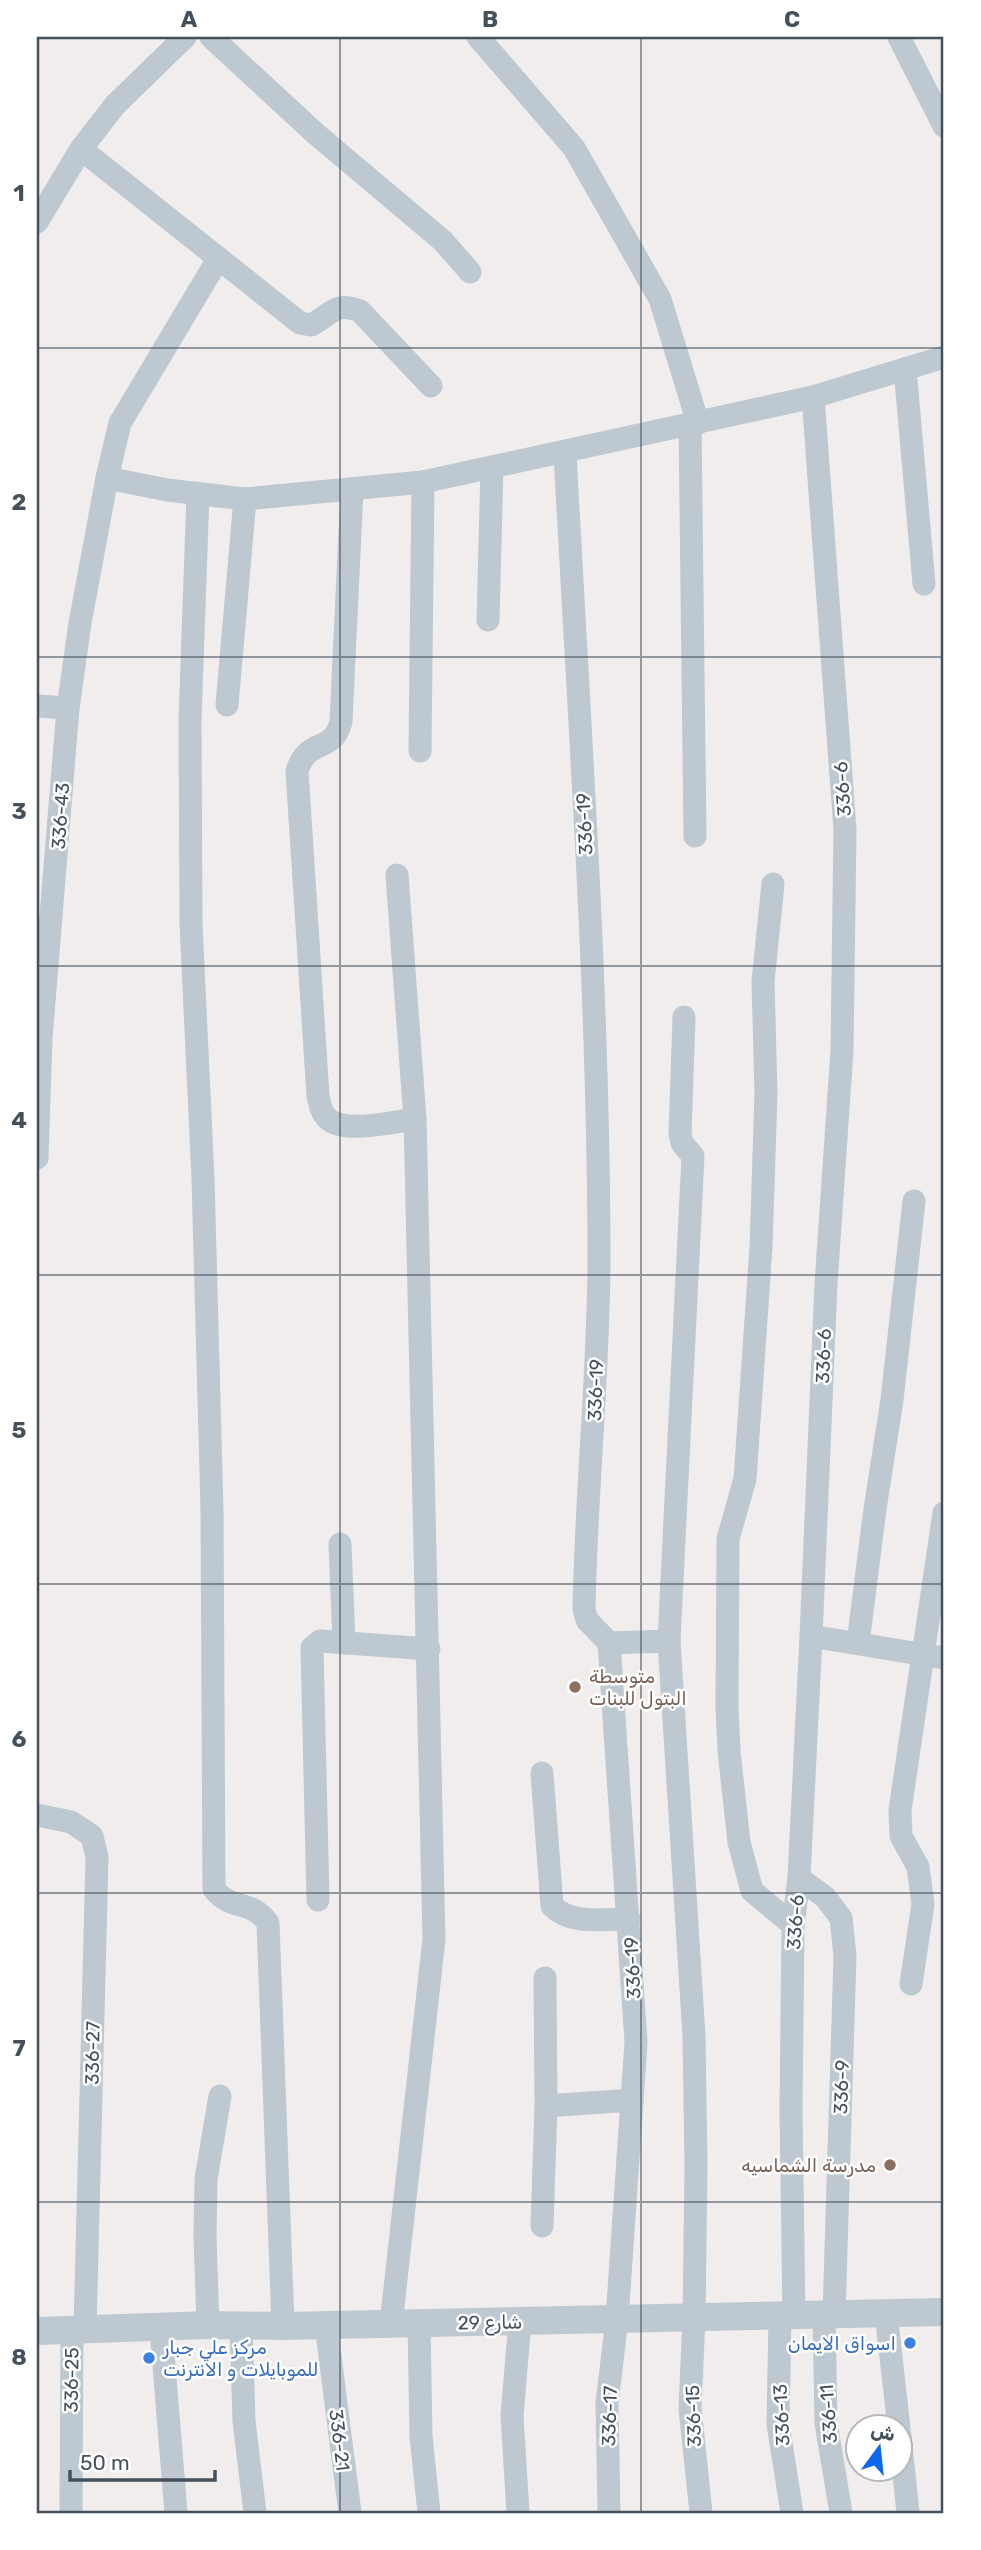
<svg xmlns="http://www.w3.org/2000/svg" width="981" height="2550" font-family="Rubik,Vazirmatn,sans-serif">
	<rect width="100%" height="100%" fill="#f1eded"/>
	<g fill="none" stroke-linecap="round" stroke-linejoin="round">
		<!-- minor -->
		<g stroke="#bdc8d1" stroke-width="23">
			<polyline points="211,37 316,134 443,241 470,272"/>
			<polyline points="478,37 574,148 660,299 698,423"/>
			<polyline points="899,37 944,126"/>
			<path d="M81,149L300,323L311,325C333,314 334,301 360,311L431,386"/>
			<polyline points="37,222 81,149 115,105 185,37"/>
			<polyline points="905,369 924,584"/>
			<polyline points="690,424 695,836"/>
			<path d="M565,452C579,723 599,994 599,1266C598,1381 586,1495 584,1609L587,1620L609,1643L636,2042L617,2319L607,2403L609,2513"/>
			<polyline points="107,478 167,490 245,499 423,482 813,397 944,357"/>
			<path d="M352,490L341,722C332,755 308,736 297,771L318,1096C320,1104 321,1112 326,1117C342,1135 392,1122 415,1119"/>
			<path d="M198,494L190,720L191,923L203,1179L212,1510L214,1889C230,1911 252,1899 268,1923L283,2326"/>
			<polyline points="488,620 492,467"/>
			<polyline points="227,705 245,499"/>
			<polyline points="37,706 68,708"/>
			<polyline points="420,751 423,482"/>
			<polyline points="773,884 763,981 766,1094 761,1247 745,1479 728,1539 727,1708 729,1751 739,1842 752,1891 793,1925"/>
			<polyline points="684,1017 680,1134 682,1143 693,1156 669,1641 694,2036 696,2166 694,2318 690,2408 701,2513"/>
			<polyline points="37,1158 41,1038 68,708 80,623 107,478 120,423 218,259"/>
			<polyline points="340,1544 344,1643"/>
			<polyline points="811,1636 944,1658"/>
			<polyline points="609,1643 669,1641"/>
			<polyline points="858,1643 875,1509 892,1400 914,1201"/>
			<path d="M542,1773L552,1906C571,1925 604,1919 629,1919"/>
			<polyline points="37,1815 71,1822 92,1836 97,1857 85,2330"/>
			<polyline points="799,1878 825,1897 841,1918 845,1956 834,2315"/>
			<polyline points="318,1900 312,1648 320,1641 429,1649"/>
			<polyline points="911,1984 923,1904 918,1867 901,1836 900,1810 944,1513"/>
			<polyline points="546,2106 632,2100"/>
			<polyline points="542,2226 546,2106 545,1978"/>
			<polyline points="886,2313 899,2428"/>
			<polyline points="794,2315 791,2111 793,1925 799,1878 811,1636 826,1284 842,1050 845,830 813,397"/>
			<polyline points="824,2315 826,2423 841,2513"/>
			<polyline points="780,2316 778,2424 792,2513"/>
			<polyline points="419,2323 421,2436 429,2513"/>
			<polyline points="391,2324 434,1939 415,1119 397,875"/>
			<polyline points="208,2325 205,2237 206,2179 220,2096"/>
			<polyline points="326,2325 350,2513"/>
			<polyline points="241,2326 244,2421 255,2513"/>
			<polyline points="161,2329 176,2513"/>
			<polyline points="900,2436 908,2513"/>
			<polyline points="71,2513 72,2331"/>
			<polyline points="518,2513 512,2416 520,2321"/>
		</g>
		<!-- tertiary -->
		<polyline stroke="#bdc8d1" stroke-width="28" points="37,2331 208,2325 283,2326 944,2312"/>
	</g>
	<!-- grid -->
	<path fill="none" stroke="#44515c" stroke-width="2" stroke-opacity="0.55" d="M340,37V2513M641,37V2513M37,348H944M37,657H944M37,966H944M37,1275H944M37,1584H944M37,1893H944M37,2202H944"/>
	<!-- markers -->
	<g fill="#8d6e63" stroke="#fff" stroke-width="2.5">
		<circle cx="575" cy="1687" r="7"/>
		<circle cx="890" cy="2165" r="7"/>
	</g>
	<g fill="#3f7fe0" stroke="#fff" stroke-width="2.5">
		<circle cx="910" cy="2343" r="7"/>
		<circle cx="149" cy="2358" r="7"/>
	</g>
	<g text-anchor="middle" stroke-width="5" stroke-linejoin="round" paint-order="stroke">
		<!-- street labels -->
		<g font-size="19" fill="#44515c" stroke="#fff">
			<text transform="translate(842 789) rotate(-94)" y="7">336-6</text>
			<text transform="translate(60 816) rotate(-86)" y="7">336-43</text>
			<text transform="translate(584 824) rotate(-93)" y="7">336-19</text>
			<text transform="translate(823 1356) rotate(-88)" y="7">336-6</text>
			<text transform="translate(595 1390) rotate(-88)" y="7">336-19</text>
			<text transform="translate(795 1922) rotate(-86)" y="7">336-6</text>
			<text transform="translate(632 1968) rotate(-93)" y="7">336-19</text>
			<text transform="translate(92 2053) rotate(-89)" y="7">336-27</text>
			<text transform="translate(841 2087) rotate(-88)" y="7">336-9</text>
			<text transform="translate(490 2322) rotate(-1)" y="7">شارع 29</text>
			<text transform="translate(71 2380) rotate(-89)" y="7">336-25</text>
			<text transform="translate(828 2414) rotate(-94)" y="7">336-11</text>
			<text transform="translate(781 2415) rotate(-93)" y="7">336-13</text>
			<text transform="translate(609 2416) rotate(-88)" y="7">336-17</text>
			<text transform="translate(693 2416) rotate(-92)" y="7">336-15</text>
			<text transform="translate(340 2440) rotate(83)" y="7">336-21</text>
		</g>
		<!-- education labels -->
		<g font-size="19" fill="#785e54" stroke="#fff" text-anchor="start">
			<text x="589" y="1683">متوسطة<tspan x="589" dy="22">البتول للبنات</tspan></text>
			<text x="876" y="2172" text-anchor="end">مدرسة الشماسيه</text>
		</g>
		<!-- shop labels -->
		<g font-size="19" fill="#366cbe" stroke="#fff" text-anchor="end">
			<text x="896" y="2350">اسواق الايمان</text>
			<text x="163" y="2354" text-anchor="start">مركز علي جبار<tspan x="163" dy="22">للموبايلات و الانترنت</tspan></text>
		</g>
	</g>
	<!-- border -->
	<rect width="981" height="2550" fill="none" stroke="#ffffff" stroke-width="77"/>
	<!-- north arrow -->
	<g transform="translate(879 2448) rotate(15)"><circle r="33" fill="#ffffff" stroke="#b4b9be" stroke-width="2"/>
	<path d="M0-5L12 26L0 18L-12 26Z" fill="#0c69ec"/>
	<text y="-10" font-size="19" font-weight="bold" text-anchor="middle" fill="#44515c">ش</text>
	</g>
	<!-- scale -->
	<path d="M70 2470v10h145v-10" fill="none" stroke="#44515c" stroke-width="3.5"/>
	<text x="80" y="2470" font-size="21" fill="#44515c" stroke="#ffffff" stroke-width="5" paint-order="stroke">50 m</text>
	<rect x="38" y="38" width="904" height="2474" fill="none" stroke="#44515c" stroke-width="2.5"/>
	<g font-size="23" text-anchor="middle" font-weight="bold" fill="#44515c">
		<text x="189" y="27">A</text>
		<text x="490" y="27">B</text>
		<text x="792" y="27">C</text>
		<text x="19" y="201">1</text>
		<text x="19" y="510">2</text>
		<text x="19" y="819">3</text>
		<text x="19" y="1128">4</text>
		<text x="19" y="1438">5</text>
		<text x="19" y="1747">6</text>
		<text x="19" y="2056">7</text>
		<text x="19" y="2365">8</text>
	</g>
</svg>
